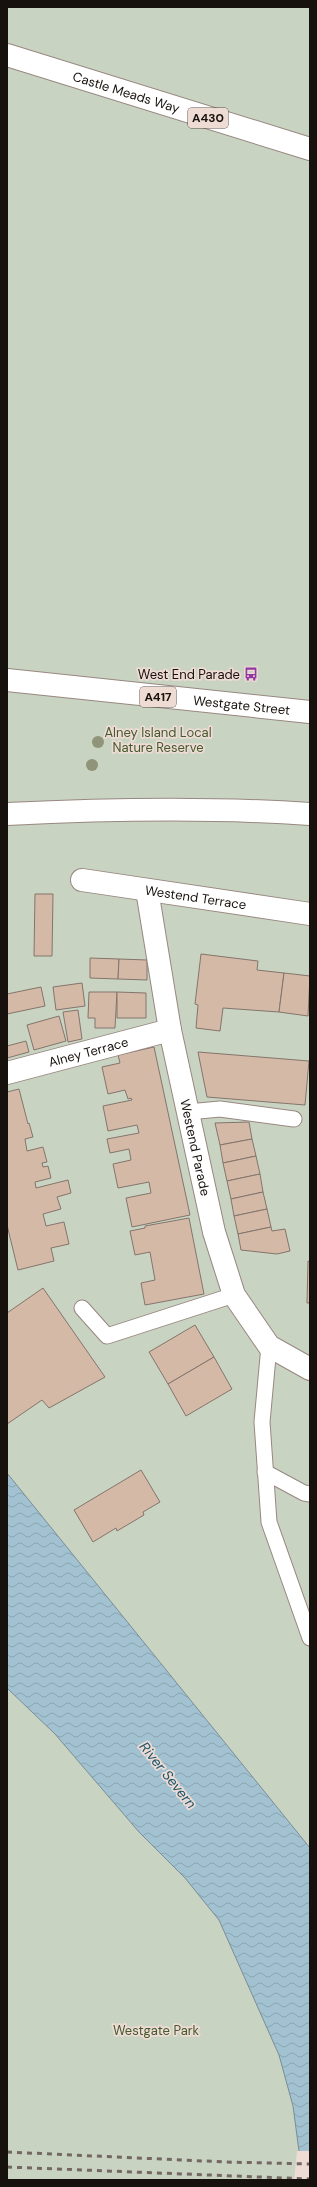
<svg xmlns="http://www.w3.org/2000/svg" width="317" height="2187" font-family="'DM Sans',sans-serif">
	<defs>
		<pattern id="water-waves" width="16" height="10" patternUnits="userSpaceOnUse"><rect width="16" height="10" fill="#a2c2d1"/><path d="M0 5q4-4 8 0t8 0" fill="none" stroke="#8ba6b2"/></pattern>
	</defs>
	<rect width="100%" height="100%" fill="#eedbd4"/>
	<!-- park -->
	<g fill="#c9d3c2">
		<polygon points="7,7 310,7 310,1848 7,1473"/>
		<polygon points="7,1591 288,1931 310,2180 7,2180"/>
	</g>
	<!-- water -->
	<polygon fill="url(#water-waves)" stroke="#788d96" points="7,1473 310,1848 310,2180 299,2151 293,2106 279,2055 219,1920 185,1878 139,1832 55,1734 7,1688"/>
	<!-- pier -->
	<polygon fill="#eedbd4" points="297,2151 310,2151 310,2180 294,2180"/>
	<!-- building -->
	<g fill="#d5b9a7" stroke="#83756c">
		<polygon points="35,894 53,894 52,956 34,956"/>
		<polygon points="201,954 258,961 257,970 284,973 279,1012 223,1008 220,1031 196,1028 198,1005 195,1004"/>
		<polygon points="90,958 119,959 118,979 90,978"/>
		<polygon points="119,959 147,960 147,980 118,979"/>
		<polygon points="284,973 310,976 308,1016 279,1012"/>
		<polygon points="82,983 85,1006 56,1010 53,987"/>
		<polygon points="41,987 45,1006 7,1014 7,994"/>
		<polygon points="89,992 117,992 115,1028 95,1028 95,1018 88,1018"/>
		<polygon points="117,992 146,993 146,1018 117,1018"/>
		<polygon points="78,1010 82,1039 68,1042 63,1012"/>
		<polygon points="59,1016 66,1041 34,1050 27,1025"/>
		<polygon points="26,1041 29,1052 7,1058 7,1046"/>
		<polygon points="154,1047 190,1215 132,1227 126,1198 151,1193 149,1182 118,1188 113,1164 131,1160 129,1149 110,1153 107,1139 139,1133 137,1125 108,1131 103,1106 132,1100 131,1098 128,1099 125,1090 108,1094 102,1067 120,1063 118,1055"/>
		<polygon points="198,1052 309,1061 305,1105 207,1097"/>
		<polygon points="19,1089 28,1124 29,1123 33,1137 25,1139 27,1151 43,1147 47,1162 42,1163 43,1167 48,1166 51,1178 35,1182 36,1188 68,1180 71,1193 57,1197 61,1209 43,1214 46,1226 64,1222 69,1244 51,1248 54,1261 18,1270 7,1225 7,1092"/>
		<polygon points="249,1122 252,1139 220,1145 215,1123"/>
		<polygon points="252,1139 256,1156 223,1163 220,1145"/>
		<polygon points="256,1156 260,1174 227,1181 223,1163"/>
		<polygon points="260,1174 263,1192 231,1199 227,1181"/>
		<polygon points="263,1192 267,1209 234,1216 231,1199"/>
		<polygon points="267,1209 271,1227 238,1234 234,1216"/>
		<polygon points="189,1218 204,1294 145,1305 141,1283 155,1280 150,1252 135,1255 130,1231 145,1228 145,1226"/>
		<polygon points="271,1227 272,1231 285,1229 290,1251 277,1254 241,1250 238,1234"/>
		<polygon points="308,1261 310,1262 310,1303 307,1303"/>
		<polygon points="43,1288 105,1377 49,1408 42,1400 7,1424 7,1313"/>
		<polygon points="195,1325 214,1357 168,1384 149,1352"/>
		<polygon points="214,1357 232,1389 186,1416 168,1384"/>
		<polygon points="141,1470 160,1502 143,1512 144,1515 117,1531 116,1528 93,1542 74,1510"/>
	</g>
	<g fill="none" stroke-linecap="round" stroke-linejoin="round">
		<!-- service casing -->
		<g stroke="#988780" stroke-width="17">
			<g id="service">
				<polyline points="188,1112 220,1109 294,1119"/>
				<polyline points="82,1308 107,1336 234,1295"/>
				<polyline points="269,1346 262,1422 269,1522 310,1638"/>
				<polyline points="265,1472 304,1493 310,1494"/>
			</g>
		</g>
		<!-- minor casing -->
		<g stroke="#988780" stroke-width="24">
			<g id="minor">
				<path id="s1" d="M82,880L310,914"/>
				<path id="s2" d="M147,890L170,1030L214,1232L234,1295L269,1346L310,1369"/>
				<path id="s3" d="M7,1073L170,1030"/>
			</g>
		</g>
		<!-- primary casing -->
		<g stroke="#988780" stroke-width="24">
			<g id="primary">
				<path id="s4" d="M7,55L310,149"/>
				<path id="s5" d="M7,680L310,712"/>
				<path d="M7,814C108,809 209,807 310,814"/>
			</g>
		</g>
		<!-- service -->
		<use href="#service" stroke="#fff" stroke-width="15"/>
		<!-- minor -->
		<use href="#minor" stroke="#fff" stroke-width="22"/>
		<!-- primary -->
		<use href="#primary" stroke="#fff" stroke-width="22"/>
		<!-- rail -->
		<g stroke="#736763" stroke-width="3" stroke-dasharray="5 5" stroke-linecap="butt">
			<polyline points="7,2152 226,2162 310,2164"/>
			<polyline points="7,2167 310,2179"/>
		</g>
	</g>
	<!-- trees -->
	<g fill="#909479">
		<circle cx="98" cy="742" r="6"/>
		<circle cx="92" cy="765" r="6"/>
	</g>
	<!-- icons -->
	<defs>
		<g id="bus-bare" transform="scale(1.08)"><path d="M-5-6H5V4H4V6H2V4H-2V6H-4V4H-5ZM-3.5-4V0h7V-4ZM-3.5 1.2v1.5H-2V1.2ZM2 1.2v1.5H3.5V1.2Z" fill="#9037a2" stroke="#eedbd4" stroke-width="2.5" paint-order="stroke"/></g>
	</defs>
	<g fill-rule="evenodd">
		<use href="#bus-bare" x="251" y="674"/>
	</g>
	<g text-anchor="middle" stroke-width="3.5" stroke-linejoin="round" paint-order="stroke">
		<!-- shield labels -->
		<g fill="#eedbd4" stroke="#584e49" stroke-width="1">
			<rect x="188" y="108" width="40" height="20" rx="3"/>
			<rect x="140" y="687" width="36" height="20" rx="3"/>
		</g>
		<g font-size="12" font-weight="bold" fill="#17110e">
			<text x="208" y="122">A430</text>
			<text x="158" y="701">A417</text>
		</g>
		<!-- street labels -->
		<g font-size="13" fill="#17110e" stroke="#eedbd4">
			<text dy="5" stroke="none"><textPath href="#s4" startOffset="125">Castle Meads Way</textPath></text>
			<text dy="5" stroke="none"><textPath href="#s5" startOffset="236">Westgate Street</textPath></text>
			<text dy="5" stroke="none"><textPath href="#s1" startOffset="115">Westend Terrace</textPath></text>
			<text dy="5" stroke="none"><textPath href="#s3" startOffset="84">Alney Terrace</textPath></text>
			<text dy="5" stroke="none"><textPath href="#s2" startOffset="262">Westend Parade</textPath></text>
		</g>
		<!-- poi labels -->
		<g font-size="13" fill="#17110e" stroke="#eedbd4" text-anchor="end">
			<text x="240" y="679">West End Parade</text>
		</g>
		<!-- park labels -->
		<g font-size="13" fill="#445a2f" stroke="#eedbd4">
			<text x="158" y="737">Alney Island Local<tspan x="158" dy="15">Nature Reserve</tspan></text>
			<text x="156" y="2035">Westgate Park</text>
		</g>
		<!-- water labels -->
		<g font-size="14" font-style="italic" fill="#1a556c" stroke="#eedbd4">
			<text transform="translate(168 1775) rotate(51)" y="5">River Severn</text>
		</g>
	</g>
	<!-- border -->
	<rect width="317" height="2187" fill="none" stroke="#17110e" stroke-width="16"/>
</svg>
